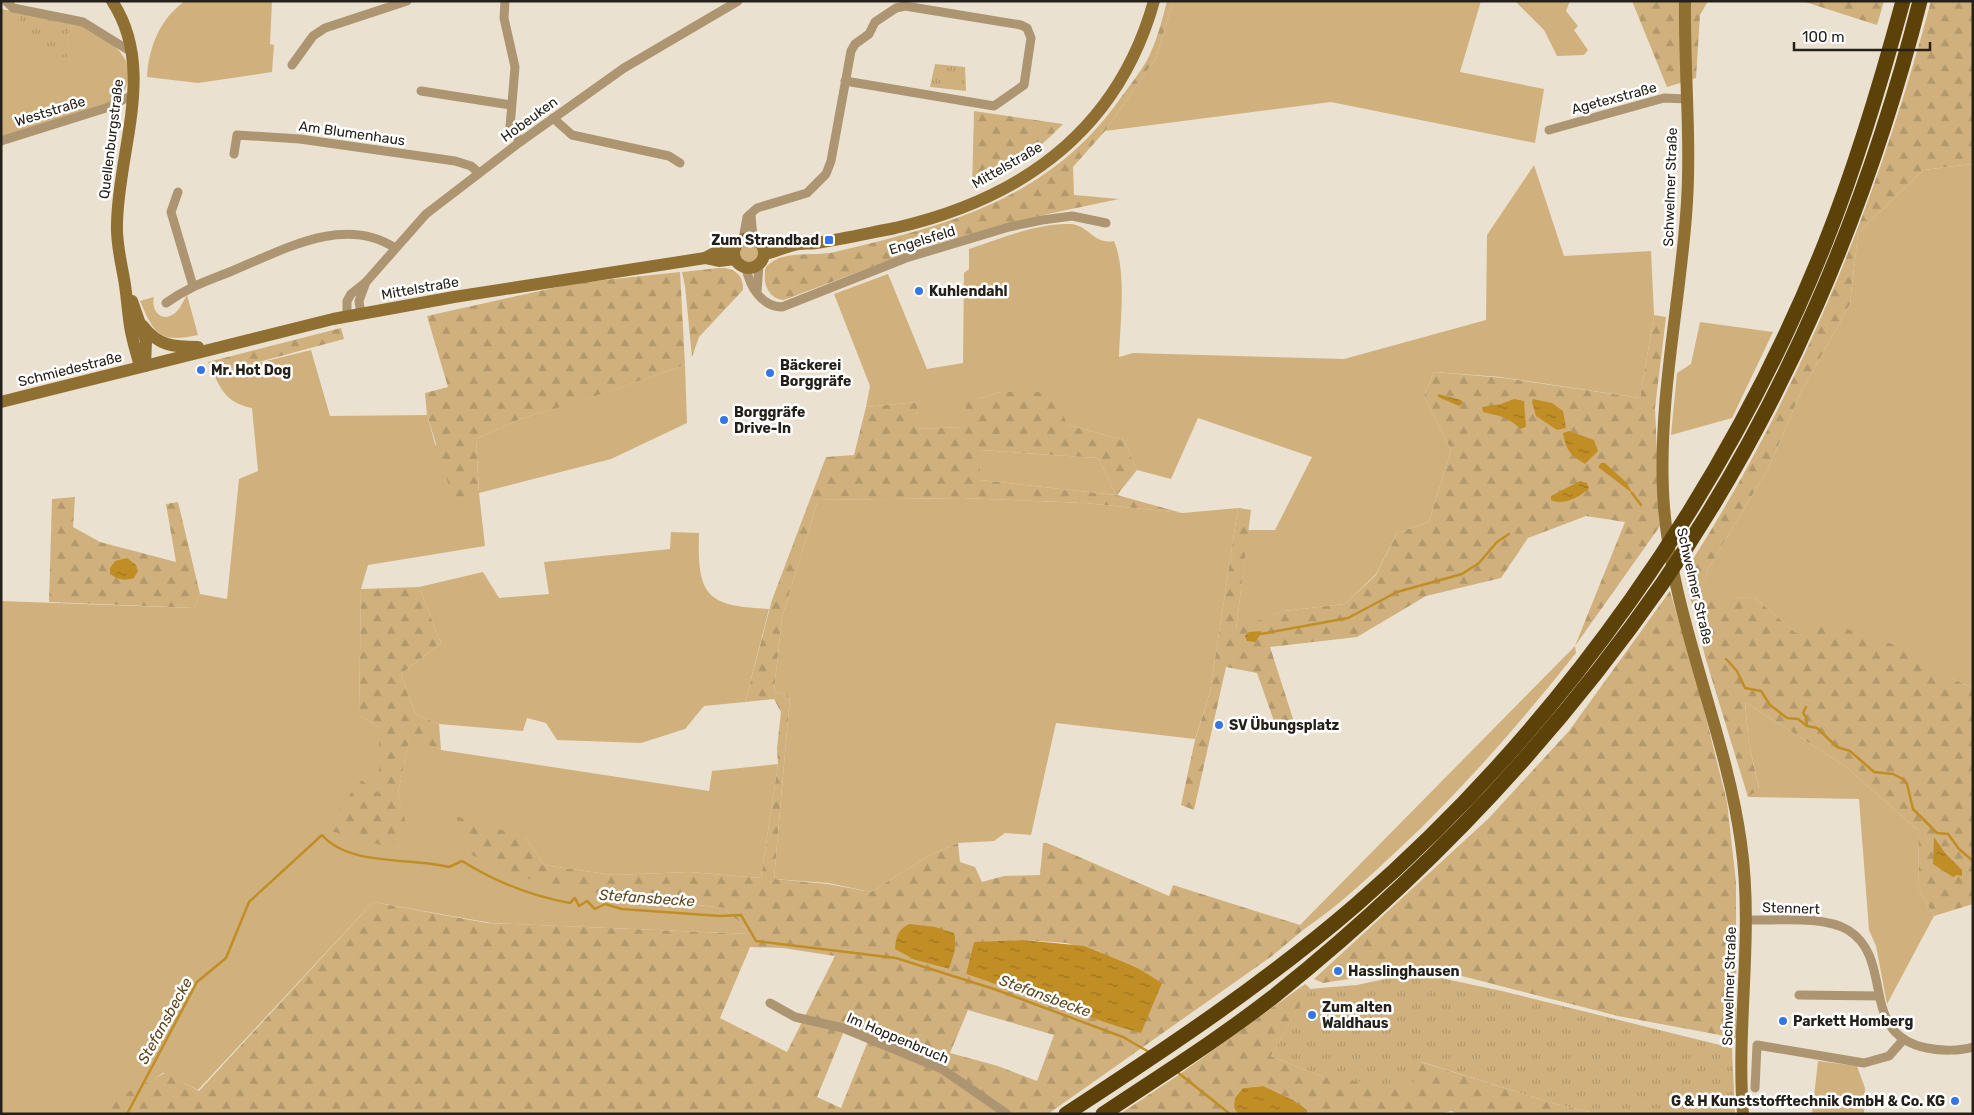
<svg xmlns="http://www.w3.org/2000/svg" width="1974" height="1115" font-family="Rubik,sans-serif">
	<defs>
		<pattern id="forest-firs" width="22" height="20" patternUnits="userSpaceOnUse" patternTransform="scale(1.25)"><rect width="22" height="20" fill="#d0b17d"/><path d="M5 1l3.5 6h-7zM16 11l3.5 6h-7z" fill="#b2986b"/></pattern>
		<pattern id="park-tufts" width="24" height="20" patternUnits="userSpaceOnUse" patternTransform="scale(1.25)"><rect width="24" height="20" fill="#d0b17d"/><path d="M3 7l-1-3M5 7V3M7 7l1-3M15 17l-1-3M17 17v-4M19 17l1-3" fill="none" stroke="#b2986b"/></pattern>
		<pattern id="water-ripples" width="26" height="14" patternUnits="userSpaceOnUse" patternTransform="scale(1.25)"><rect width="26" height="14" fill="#c18e25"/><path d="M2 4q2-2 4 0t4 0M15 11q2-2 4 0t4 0" fill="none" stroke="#9d741f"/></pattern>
	</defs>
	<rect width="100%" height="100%" fill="#ebe1d0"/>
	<!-- grass -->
	<g fill="#d0b17d">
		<path d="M185,1H272L270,44L274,45L272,72L198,83L147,77C149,46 160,19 185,1Z"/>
		<polygon points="1173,1 1481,1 1460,72 1544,89 1535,143 1331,102 1105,131 1156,58"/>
		<polygon points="1515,1 1570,1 1566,11 1578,26 1574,30 1588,50 1584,55 1557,56 1544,30"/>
		<path d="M1,9L17,12L32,47L66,57L68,36L73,22C100,34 143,54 124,92L105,105L1,138Z"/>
		<polygon points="1973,164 1973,688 1953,679 1796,633 1754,597 1700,600 1708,569 1769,467 1800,394 1850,304 1858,233 1923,170"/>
		<path d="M1534,165L1564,256L1651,251L1654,315L1640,398L1500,377L1434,372L1424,396L1451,450L1429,522L1397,533L1376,574L1345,604L1283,611L1236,630L1248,530H1275L1312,457L1198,418L1171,479L1137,470L1124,440L1068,425L1000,392L978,399H966V427L916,429L918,402L866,407L870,386L834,294L888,274L927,369L963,363L964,273L969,269V249C1001,239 1036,223 1070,224C1089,225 1094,245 1114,241C1127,272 1120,323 1119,357L1133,353L1344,359L1486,320L1487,235Z"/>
		<circle cx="749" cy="253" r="10"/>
		<path d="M187,295L198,335C160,343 155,336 140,301L154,297C151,308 159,322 172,315C179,312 183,301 187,295Z"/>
		<polygon points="1700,322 1773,332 1732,418 1671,435 1677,373 1691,364"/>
		<path d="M311,350L330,416L427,415L435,444L479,493L476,439L520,419L586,399L685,365L687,423L611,459L479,493L485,546L368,565L361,589L359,715L379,727V794L395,849L408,835L398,793L410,736L441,750L709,791L712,771L778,764L761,878L689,872L613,875L544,865L525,837L467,853L646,899L724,908L752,934L491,923L373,902L198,1090L163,1073L101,1114H1V601L194,608L200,594L227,599L239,479L258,471L252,408C231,404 222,394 214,374Z"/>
		<polygon points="980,450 1098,458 1116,495 980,480"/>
		<polygon points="962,498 1086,503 1183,513 1238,508 1210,692 1195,739 1056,723 1031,835 1005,833 994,841 958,843 930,855 871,892 828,883 774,879 790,696 774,692 782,617 818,500"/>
		<path d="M671,532L699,533C697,597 707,606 769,609L745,702L704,706L685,729L641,743L557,740L546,723L527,718L523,731L439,724L415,714L401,674L441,643L419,587L483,572L499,598L549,594L544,562L670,549Z"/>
		<path d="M1575,646L1576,653C1521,722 1464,788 1400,848C1369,877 1338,906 1303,930L1300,925Z"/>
		<polygon points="1745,702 1845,766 1918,830 1919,890 1934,916 1887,1004 1876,946 1869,930 1859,799 1748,797 1759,788 1749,744"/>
		<polygon points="1818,1061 1857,1066 1865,1088 1864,1114 1812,1114"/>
	</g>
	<!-- forest -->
	<g fill="url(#forest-firs)" fill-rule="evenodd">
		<path d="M1167,1H1173L1156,58L1105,131L1073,167L1074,195L1119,199L1043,215L927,246L784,300C767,299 762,281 766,267C782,249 814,257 835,252C949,225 1051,199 1122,96C1130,85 1139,74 1146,62C1156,44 1162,21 1167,1Z"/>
		<polygon points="1632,1 1708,1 1700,15 1696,78 1667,87"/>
		<polygon points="1802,1 1884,1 1877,25"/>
		<path d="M1931,1H1973V164L1923,170L1858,233L1850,304L1800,394L1769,467L1708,569L1701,599L1754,597L1796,633L1820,620L1901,647L1953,679L1973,688V904L1934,916L1919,890L1918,830L1845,766L1745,702L1749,744L1759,789L1748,797L1706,660L1684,573C1797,399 1878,201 1931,1Z"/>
		<path d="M974,111L1063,124C1037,151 1007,174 972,188Z"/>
		<path d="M719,268C734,267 744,275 743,290L699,337L692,357L685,286L682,272Z"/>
		<polygon points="680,272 685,365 581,401 520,419 476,439 479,493 454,502 427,415 425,393 448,387 427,316 576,283"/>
		<polygon points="1654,315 1666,317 1655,408 1660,526 1575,646 1625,522 1586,516 1528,538 1501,578 1426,596 1357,637 1270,647 1295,725 1274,721 1257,673 1226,667 1194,810 1181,805 1195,740 1210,692 1238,508 1251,510 1236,629 1283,611 1345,604 1376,575 1397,533 1429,522 1451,450 1424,396 1434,372 1504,378 1640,398"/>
		<polygon points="341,328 344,339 214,374 208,362"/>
		<path d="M1000,392H1052L1068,425L1124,440L1137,470L1117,495L1182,513L1086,503L962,498L818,500L782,617L774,692L790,696L774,879L828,884L871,892L930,855L958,843L960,862L975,867L982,882L1004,876L1040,875L1043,843H1047L1169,896L1173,885L1300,925L1303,930L1272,956L1048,1114H100L107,1103L165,1073L199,1091L373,902L487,923L752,934L724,908L548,887L467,853L456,816L525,837L544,865L613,875L689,872L761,878L778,764L777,748L781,712L774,699L745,702L772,600L826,457L854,455L866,407L918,402L917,429L965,427L966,399H978ZM980,450L1098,458L1116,495L980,480ZM956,939L949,969L915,960ZM1023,940L1067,943L1138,968L1161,983L1141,1032L1087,1016L966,974L974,943ZM750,947L783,948L835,956L787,1052L720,1018ZM968,1010L1054,1035L1037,1081L998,1066L950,1053ZM844,1031L868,1041L841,1108L817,1097Z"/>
		<polygon points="75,497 73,527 100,542 176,562 166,504 178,502 200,594 194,608 49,602 52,499"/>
		<polygon points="419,587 441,643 401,674 415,714 439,724 441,750 410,737 398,793 409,835 395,849 324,829 361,780 379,793 379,727 359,715 361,589"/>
		<polygon points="1670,591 1699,690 1727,802 1736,882 1736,1038 1618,1016 1454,974 1399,971 1323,983 1314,979 1489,818 1569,731"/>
		<polygon points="1305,984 1310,988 1271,1056 1323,1077 1421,1062 1552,1103 1598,1114 1457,1114 1452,1111 1439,1114 1307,1114 1306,1110 1293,1100 1262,1086 1243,1088 1234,1108 1238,1114 1120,1114 1180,1074"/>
	</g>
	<!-- park -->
	<g fill="url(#park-tufts)">
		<path d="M17,12L73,22L68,36L67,57C27,56 31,46 17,12Z"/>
		<polygon points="935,64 965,67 966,91 930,87"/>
		<polygon points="1399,976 1436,977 1502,991 1732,1048 1735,1114 1598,1114 1552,1103 1422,1062 1411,1088 1323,1077 1271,1056 1309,989 1357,985"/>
	</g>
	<!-- water -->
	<g fill="url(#water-ripples)">
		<polygon points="1438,394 1461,400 1463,403 1459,406 1438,397"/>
		<path d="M1514,399L1524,401L1526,427L1520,429C1511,418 1497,415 1483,412L1482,407L1501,404Z"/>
		<polygon points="1533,399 1552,403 1563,411 1566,428 1557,430 1536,416 1532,402"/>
		<path d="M1569,431L1594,440L1598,451L1585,464C1570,455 1566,450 1563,433Z"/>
		<polygon points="1601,463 1605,463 1627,483 1632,493 1598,467"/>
		<path d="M1580,481L1587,483L1589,488C1581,497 1563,506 1551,500V496Z"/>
		<path d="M127,558L136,565L138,571L134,578C124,581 119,580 110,574V568L115,561Z"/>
		<polygon points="1261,631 1261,634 1255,642 1247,641 1245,636 1249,632"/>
		<polygon points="1934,837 1945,853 1962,870 1962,876 1957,875 1953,877 1933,864"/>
		<path d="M909,924L935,927L954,933C958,945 953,957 949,969L915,960L895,949C896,936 898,930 909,924Z"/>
		<polygon points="1023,940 1084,946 1138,968 1162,983 1141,1033 1116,1026 966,974 974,942"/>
		<polygon points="1263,1086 1293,1100 1307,1110 1307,1114 1238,1114 1234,1108 1235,1098 1243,1088"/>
	</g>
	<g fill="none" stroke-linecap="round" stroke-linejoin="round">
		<!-- stream -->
		<g stroke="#c18e25" stroke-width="2.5">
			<polyline points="1632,493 1641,505"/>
			<polyline points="1261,634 1348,618 1397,592 1462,574 1479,563 1497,542 1509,534"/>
			<polyline points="1726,659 1737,671 1745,688 1761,691 1770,705 1787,718 1798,719 1807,726 1817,728 1837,747 1850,751 1874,772 1893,774 1903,779 1907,784 1913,809 1937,833 1948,834 1959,849 1973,861"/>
			<polyline points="1806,707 1803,713 1806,717 1807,726"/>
			<polyline points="1176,1071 1230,1114"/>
			<path d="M127,1114L197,982L226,958L249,902L322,835C350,867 411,857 449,867L462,861C494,881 532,896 570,903L575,898L579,906L587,901L595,909L605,904L622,909L720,916L741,915L756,941L896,958L994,989L1123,1037L1149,1052"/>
		</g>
		<!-- street -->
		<g stroke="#ac9570" stroke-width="9">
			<polyline points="6,1 13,8 83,22 133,53"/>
			<polyline points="505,1 504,18 515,67 510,127 520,142"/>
			<polyline points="292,65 313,36 325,28 407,1"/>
			<polyline points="421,91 511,105"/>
			<polyline points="553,118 572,135 669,156 680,163"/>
			<polyline points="1549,130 1664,98 1687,99"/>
			<polyline points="1,141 106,108 133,95"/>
			<polyline points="234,154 237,135 300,139 455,161 471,166 479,173"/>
			<polyline points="178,192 171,212 193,286"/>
			<polyline points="751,215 753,238"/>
			<polyline points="743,239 747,217 757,208 807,193 826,174 831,161 851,51 855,44 869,34 875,22 896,8 905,6 1021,25 1027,28 1031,38 1024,85 994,106 845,81"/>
			<path d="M746,268C750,287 761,306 782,307L906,258L1009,227L1042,220L1072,216L1106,223"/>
			<polyline points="757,292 759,265"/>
			<path d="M166,303C188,287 207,281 232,271C281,251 344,214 395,248"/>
			<polyline points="361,314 359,301 366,282"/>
			<polyline points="347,316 347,301 351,294 366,282 426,214 520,142 624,68 738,1"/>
			<path d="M1747,920C1776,921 1823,915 1848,930C1896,960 1857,1034 1927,1048C1941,1051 1960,1051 1973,1047"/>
			<polyline points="1799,995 1879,996"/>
			<polyline points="770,1003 795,1017 843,1028 942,1069 1007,1114"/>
			<polyline points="1755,1088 1757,1045 1864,1063 1889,1056 1904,1039"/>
		</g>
		<!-- secondary -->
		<g stroke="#906f33" stroke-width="12">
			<path d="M112,1C157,69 118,150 117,224C116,245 122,265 125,285C127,299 128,313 130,326C132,340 137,354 140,367"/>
			<path d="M1685,1C1684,72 1692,145 1686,216C1679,307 1659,399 1663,491C1668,611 1725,725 1741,843C1754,933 1736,1024 1743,1114"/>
			<circle cx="749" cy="253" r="15"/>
			<path d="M765,254C776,252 784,247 794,245C801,243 809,244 816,243C843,239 869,233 895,228C1022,199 1118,130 1154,1"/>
			<polyline points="705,258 718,251 735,248"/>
			<polyline points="132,301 146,341 145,366"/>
			<path d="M143,326C158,346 174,347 198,347"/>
			<polyline points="1,402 333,319 454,297 705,258 719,261 735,259"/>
		</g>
		<!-- highway -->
		<g stroke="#5c4109" stroke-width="15">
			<path d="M1066,1114C1166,1049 1267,982 1357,904C1561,727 1727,491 1826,241C1857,163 1881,82 1903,1"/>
			<path d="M1103,1114C1160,1076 1219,1039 1273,997C1421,879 1554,739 1662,584C1783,409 1868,207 1920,1"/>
		</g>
	</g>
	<!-- markers -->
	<g fill="#3476e3" stroke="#fff" stroke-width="2">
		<rect x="824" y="235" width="10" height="10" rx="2.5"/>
		<circle cx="919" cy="291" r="5"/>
		<circle cx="201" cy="370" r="5"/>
		<circle cx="770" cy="373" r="5"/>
		<circle cx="724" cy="420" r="5"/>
		<circle cx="1219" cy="725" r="5"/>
		<circle cx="1338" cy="971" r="5"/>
		<circle cx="1312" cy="1015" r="5"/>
		<circle cx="1783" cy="1021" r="5"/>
		<circle cx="1955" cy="1101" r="5"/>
	</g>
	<g text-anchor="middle" stroke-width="5" stroke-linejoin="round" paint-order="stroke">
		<!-- street labels -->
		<g font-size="14" fill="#25211a" stroke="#fff">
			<text transform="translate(1614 98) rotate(-15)" y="5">Agetexstraße</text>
			<text transform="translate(50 111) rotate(-17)" y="5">Weststraße</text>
			<text transform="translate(529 119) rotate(-36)" y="5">Hobeuken</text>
			<text transform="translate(352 133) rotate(8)" y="5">Am Blumenhaus</text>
			<text transform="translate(111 139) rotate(-83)" y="5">Quellenburgstraße</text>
			<text transform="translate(1007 165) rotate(-30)" y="5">Mittelstraße</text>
			<text transform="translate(1670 187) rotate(-88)" y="5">Schwelmer Straße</text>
			<text transform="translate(922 240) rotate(-17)" y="5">Engelsfeld</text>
			<text transform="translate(420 288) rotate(-10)" y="5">Mittelstraße</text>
			<text transform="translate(70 369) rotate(-14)" y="5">Schmiedestraße</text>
			<text transform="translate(1695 586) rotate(77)" y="5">Schwelmer Straße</text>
			<text transform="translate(1791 908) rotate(2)" y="5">Stennert</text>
			<text transform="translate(1729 986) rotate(-88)" y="5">Schwelmer Straße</text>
			<text transform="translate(898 1038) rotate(23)" y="5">Im Hoppenbruch</text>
		</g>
		<!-- poi labels -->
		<g font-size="14" font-weight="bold" fill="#25211a" stroke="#fff" text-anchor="start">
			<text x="819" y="245" text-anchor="end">Zum Strandbad</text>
			<text x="929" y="296">Kuhlendahl</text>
			<text x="780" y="370">Bäckerei<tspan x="780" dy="16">Borggräfe</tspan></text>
			<text x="211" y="375">Mr. Hot Dog</text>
			<text x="734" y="417">Borggräfe<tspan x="734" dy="16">Drive-In</tspan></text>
			<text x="1229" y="730">SV Übungsplatz</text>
			<text x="1348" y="976">Hasslinghausen</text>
			<text x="1322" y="1012">Zum alten<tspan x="1322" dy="16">Waldhaus</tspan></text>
			<text x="1793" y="1026">Parkett Homberg</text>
			<text x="1945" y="1106" text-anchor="end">G &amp; H Kunststofftechnik GmbH &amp; Co. KG</text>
		</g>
		<!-- water labels -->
		<g font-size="15" font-style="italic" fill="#5d471f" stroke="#fff">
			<text transform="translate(647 898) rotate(4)" y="5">Stefansbecke</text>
			<text transform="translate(1045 996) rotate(20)" y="5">Stefansbecke</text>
			<text transform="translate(165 1021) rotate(-61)" y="5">Stefansbecke</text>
		</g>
	</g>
	<!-- border -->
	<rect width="1974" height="1115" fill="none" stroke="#25211a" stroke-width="5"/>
	<!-- scale -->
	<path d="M1794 42v8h136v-8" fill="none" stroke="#25211a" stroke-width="2.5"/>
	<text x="1802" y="42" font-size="15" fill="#25211a" stroke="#ffffff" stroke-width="4" paint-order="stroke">100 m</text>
</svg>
